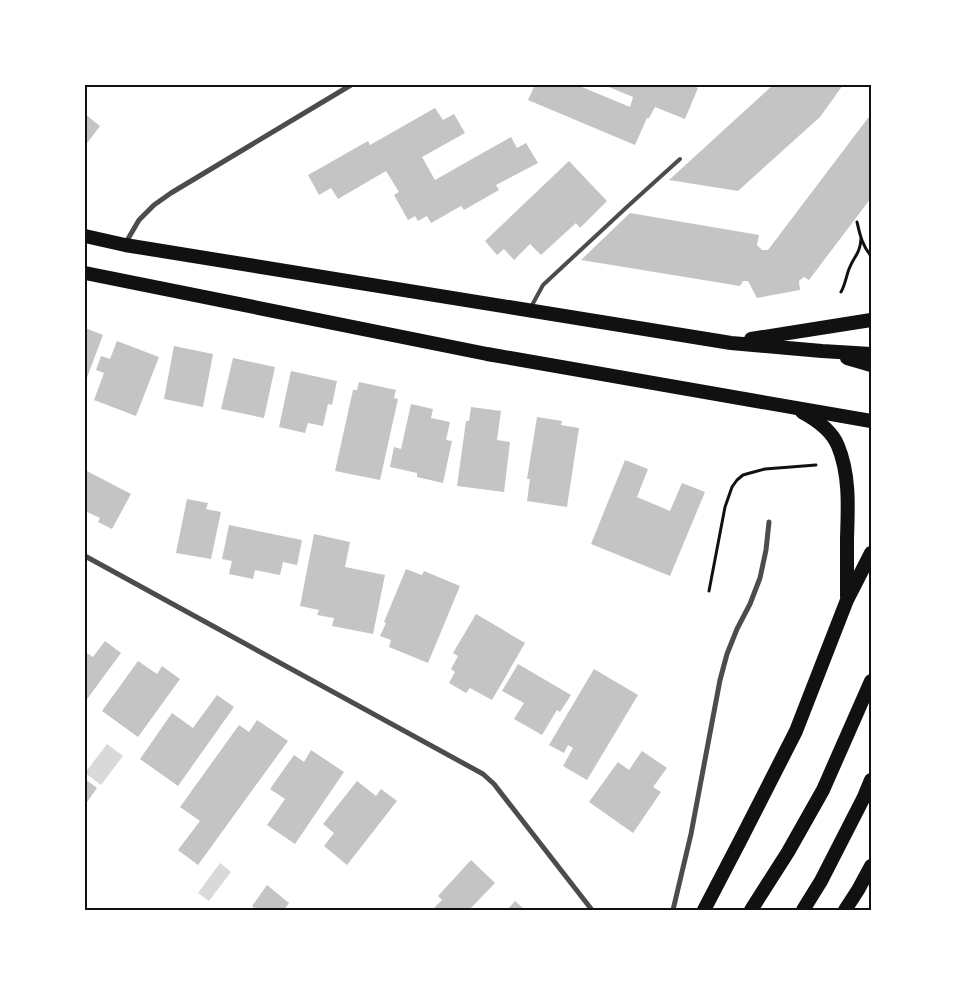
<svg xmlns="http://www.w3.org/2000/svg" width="956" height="995" font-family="'Varela Round',sans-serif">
	<rect width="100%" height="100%" fill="#fff"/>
	<!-- water -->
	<g fill="#d9d9d9">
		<polygon points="107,744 123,756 101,785 85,773"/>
		<polygon points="220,863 231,872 209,901 198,893"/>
	</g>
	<!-- building -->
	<g fill="#c4c4c4">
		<polygon points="535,85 583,85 582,87 630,107 633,97 604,85 691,85 698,88 685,119 655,107 649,118 647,118 635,145 528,100"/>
		<polygon points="773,85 843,85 820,117 738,191 669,180"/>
		<polygon points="435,108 443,120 454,114 465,133 422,157 435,180 511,137 517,148 526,143 538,163 496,185 499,190 464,210 461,206 431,223 427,216 418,221 415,216 408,220 394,195 399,192 386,171 338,199 331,188 319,195 308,175 368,141 370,145"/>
		<polygon points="85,114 100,126 85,146"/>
		<polygon points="871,114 871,198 809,280 804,277 799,281 800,290 757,298 748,281 743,281 740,286 581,260 630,213 759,235 757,245 762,250 768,250"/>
		<polygon points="569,161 607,201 580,228 576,223 541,255 530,244 514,260 504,249 497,255 485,241"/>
		<polygon points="85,328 103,335 85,383"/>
		<polygon points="117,341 159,357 136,416 94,400 104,373 96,370 101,356 110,359"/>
		<polygon points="174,346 213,354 203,407 164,399"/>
		<polygon points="233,358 275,367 264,418 221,409"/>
		<polygon points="291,371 337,381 332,405 328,404 323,426 308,423 305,433 279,427"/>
		<polygon points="359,382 396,390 394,398 398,399 380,480 335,471 353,390 357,390"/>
		<polygon points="411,404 433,409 431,418 450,422 446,440 452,441 443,483 417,477 417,473 390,467 394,447 401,449"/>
		<polygon points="471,407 501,411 497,440 510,442 504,492 457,486 466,421 469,421"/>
		<polygon points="537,417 562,421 561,425 579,428 567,507 527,501 530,479 527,479"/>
		<polygon points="625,460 648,469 637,497 670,511 682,483 705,492 670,576 591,544"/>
		<polygon points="85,470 131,494 112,529 98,522 100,518 85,511"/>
		<polygon points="187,499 208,503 206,509 221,512 211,559 176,553"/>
		<polygon points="229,525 302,540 297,565 283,562 280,575 255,570 253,579 229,574 232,561 222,559"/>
		<polygon points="314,534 350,542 345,567 385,575 373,634 332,626 334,618 317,615 319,610 300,606"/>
		<polygon points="406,569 422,575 424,571 460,586 428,663 389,647 391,640 380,636 386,623 384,622"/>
		<polygon points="476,614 525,643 492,700 470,688 466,693 449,683 455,672 451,669 458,656 453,653"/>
		<polygon points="105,641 121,653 85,702 85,652 93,657"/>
		<polygon points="138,661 157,674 162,666 180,679 138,737 102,711"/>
		<polygon points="518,664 571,695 560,712 557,710 542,735 514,719 524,703 502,691"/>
		<polygon points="594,669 638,695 587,780 563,766 573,748 568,745 564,753 549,745"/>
		<polygon points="217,695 234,707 178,786 140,759 172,713 193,728"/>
		<polygon points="257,720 288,741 198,865 178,850 200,821 180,807 239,725 249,732"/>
		<polygon points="311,750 344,772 295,844 267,825 285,799 270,789 294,755 304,762"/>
		<polygon points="642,751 667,768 653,787 661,792 633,833 589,802 618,762 629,770"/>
		<polygon points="85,779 97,788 85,805"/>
		<polygon points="357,781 376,796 381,789 397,801 347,865 324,846 334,833 323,824"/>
		<polygon points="471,860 495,883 469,910 432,910 442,900 438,896"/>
		<polygon points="267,885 289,903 284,910 257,910 252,906"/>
		<polygon points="515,901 525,910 507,910"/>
	</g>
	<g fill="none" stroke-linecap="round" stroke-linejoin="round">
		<!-- path -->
		<g stroke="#111" stroke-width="3">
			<path d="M857,222C860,235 862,245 871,256"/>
			<path d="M841,292C845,285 846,277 849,269C854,256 860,254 861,239"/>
			<polyline points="709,591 725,507 732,487 737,480 743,475 750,473 765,469 816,465"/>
		</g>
		<!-- service -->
		<polyline stroke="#4c4c4c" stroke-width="4" points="531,307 543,285 628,206 680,159"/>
		<!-- minor -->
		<g stroke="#4c4c4c" stroke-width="5">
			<polyline points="125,244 139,220 154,205 171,193 351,85"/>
			<polyline points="85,556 483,774 494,784 592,910"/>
			<polyline points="673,910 691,834 720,680 727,654 737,629 750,604 760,578 766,550 769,522"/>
		</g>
		<!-- trunk -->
		<g stroke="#111" stroke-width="14">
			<polyline points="85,236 125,245 731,343 822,351 871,354"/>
			<polyline points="85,273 487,354 871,421"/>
			<polyline points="751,339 871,320"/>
			<polyline points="847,358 871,365"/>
			<path d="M802,412C817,420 832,431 838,446C850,475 848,508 847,538C847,557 847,577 847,596"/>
			<polyline points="704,910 741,839 796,731 847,600 871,553"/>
			<polyline points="751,910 788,852 823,790 871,681"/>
			<polyline points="803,910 821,881 864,797 871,780"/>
			<polyline points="845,910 858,890 871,866"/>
		</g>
	</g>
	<!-- border -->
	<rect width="956" height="995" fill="none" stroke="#ffffff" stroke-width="172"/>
	<rect x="86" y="86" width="784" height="823" fill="none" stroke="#111" stroke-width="2"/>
</svg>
